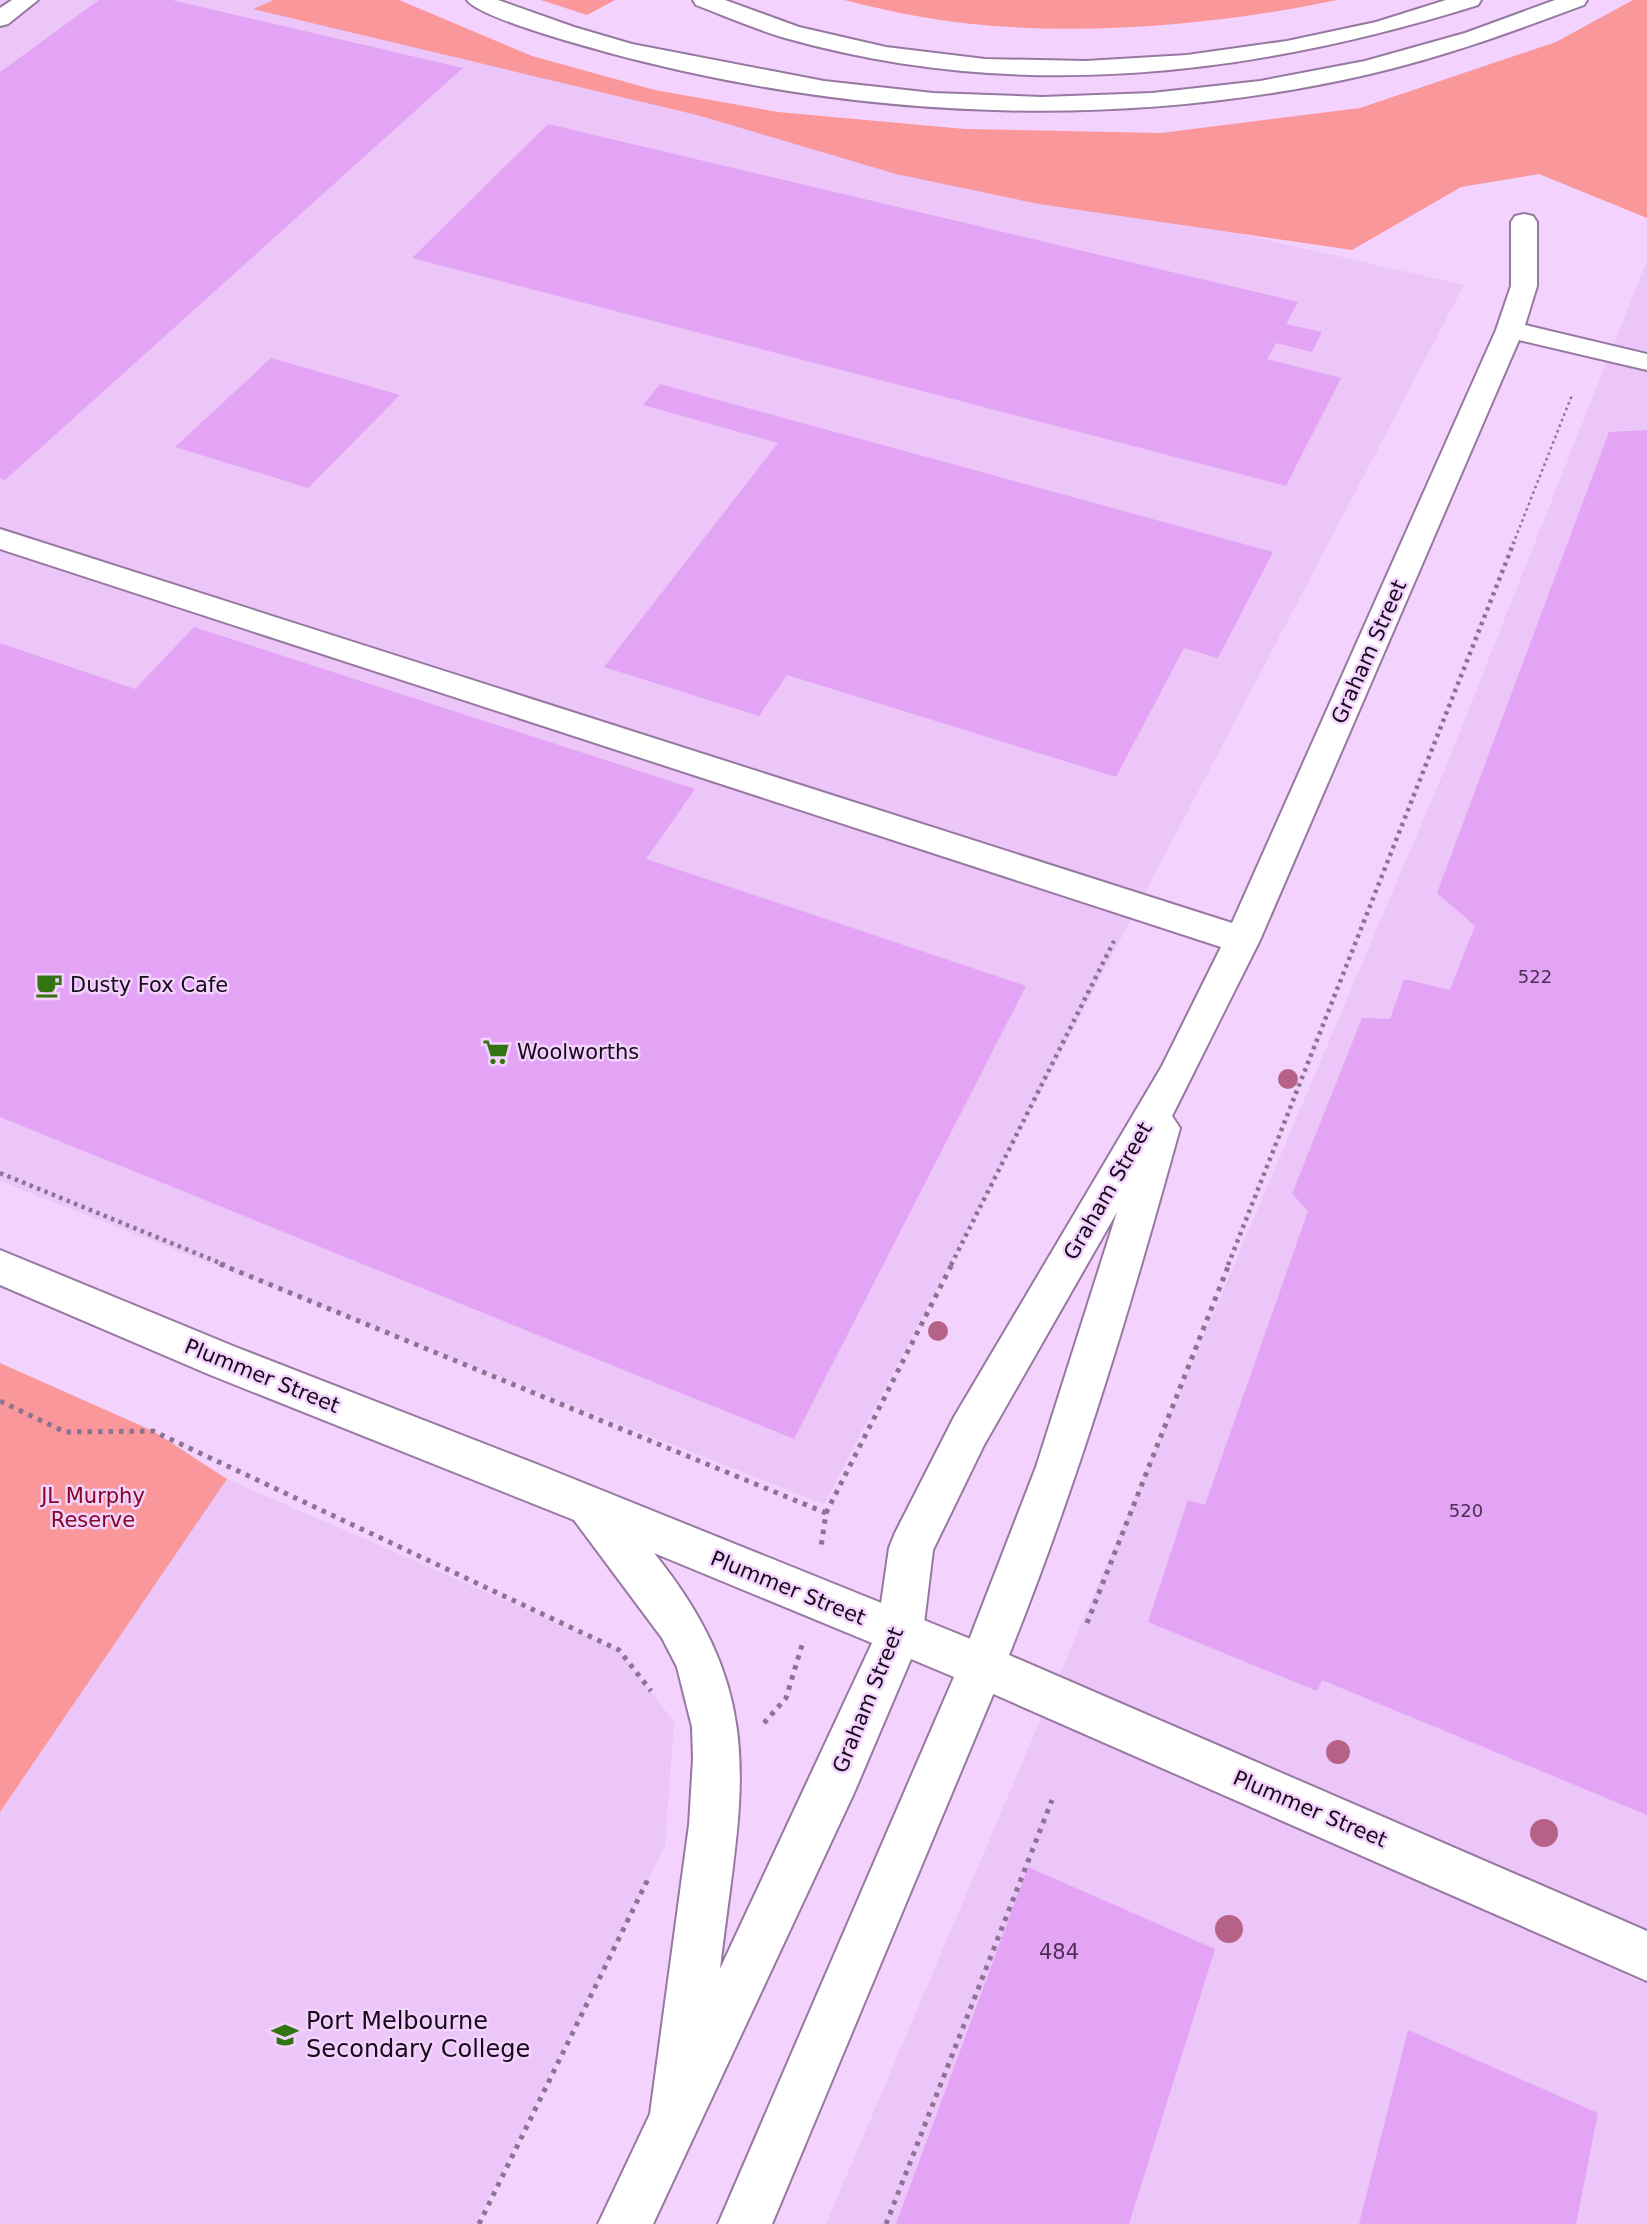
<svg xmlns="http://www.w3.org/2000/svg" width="1647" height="2224" font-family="'DejaVu Sans',sans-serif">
	<rect width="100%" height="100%" fill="#f3d2fe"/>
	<!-- built -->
	<g fill="#ecc6f8">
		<polygon points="0,0 274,0 254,9 1464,285 824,1504 0,1181"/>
		<polygon points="1647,261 1647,2224 826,2224 1444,771"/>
		<polygon points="227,1479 619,1650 674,1722 665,1846 476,2224 0,2224 0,1812"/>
	</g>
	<!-- green -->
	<g fill="#f9979a">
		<polygon points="274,0 399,0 532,56 655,90 778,112 965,129 1161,133 1360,108 1556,42 1633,0 1647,0 1647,218 1539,174 1461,187 1352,250 1039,204 896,174 697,115 253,9"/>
		<polygon points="541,0 615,0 587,15"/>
		<path d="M844,0H1337C1210,27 1052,40 922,17C896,13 870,6 844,0Z"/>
		<polygon points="0,1363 153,1431 227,1479 0,1812"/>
	</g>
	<!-- building -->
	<g fill="#e3a4f6">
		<polygon points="99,0 172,0 463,68 5,480 0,478 0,72"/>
		<polygon points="548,124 1298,302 1286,324 1322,332 1312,352 1276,343 1267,359 1341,378 1286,486 412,258"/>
		<polygon points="271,358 400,395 308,488 175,447"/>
		<polygon points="660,384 1273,552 1218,658 1184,648 1116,777 787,675 759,716 604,667 778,443 643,405"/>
		<polygon points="1647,430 1647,1815 1322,1680 1317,1691 1148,1622 1188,1500 1205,1505 1308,1211 1292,1194 1362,1018 1390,1019 1404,979 1450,990 1475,926 1437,893 1609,432"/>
		<polygon points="194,627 695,789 646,859 1026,986 794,1439 0,1117 0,643 135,689"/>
		<polygon points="1028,1867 1215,1949 1129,2224 896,2224"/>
		<polygon points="1408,2030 1598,2113 1576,2224 1359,2224"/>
	</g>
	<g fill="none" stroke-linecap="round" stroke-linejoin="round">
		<!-- minor casing -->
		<g stroke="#9678a0" stroke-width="4">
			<g id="minor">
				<polygon points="12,0 38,0 8,24 0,26 0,8"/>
				<path d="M1524,214L1533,216L1537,222V286L1525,325L1647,354V370L1519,340L1260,940L1172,1116L1180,1128C1131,1306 1078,1483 1009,1655L1647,1931V1981L966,1682L959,1666L1036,1467L1117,1212L984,1445L933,1550L923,1632L916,1647L900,1654L884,1647L877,1632L889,1548L895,1533L954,1417L1162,1066L1221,947L0,549V529L1232,923L1496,330L1511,286V222L1515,216Z"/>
			</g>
		</g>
		<!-- major casing -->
		<g stroke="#9678a0" stroke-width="4">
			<path id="major" d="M0,1250L238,1348L544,1467L998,1650L1005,1666L772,2224H718L954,1677L911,1659L854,1793L653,2224H598L650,2114L689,1825L693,1759L692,1727L677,1667L662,1638L574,1520L208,1374L0,1285ZM654,1553L872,1643L720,1969C740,1795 773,1701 654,1553Z"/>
		</g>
		<!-- highway casing -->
		<g stroke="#9678a0" stroke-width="4">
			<g id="highway">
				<path d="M467,0H498L574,27L632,44L824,81L933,93L1042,97L1152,93L1260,81L1365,61L1465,33L1555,0H1587L1584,5C1514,31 1444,57 1370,74C1120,132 853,119 606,52C581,45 478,17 467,0Z"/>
				<path d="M693,0H725L799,27L886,47L985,59L1086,61L1187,55L1287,41L1376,22L1446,0H1481L1478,5C1251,76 1018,104 785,38C755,29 725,16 696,5Z"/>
			</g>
		</g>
		<!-- path-far2 -->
		<polyline stroke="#8b7493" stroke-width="2.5" stroke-dasharray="2.5 3.5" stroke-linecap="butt" points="1513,544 1572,395"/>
		<!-- path-far1 -->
		<g stroke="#8b7493" stroke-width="4.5" stroke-dasharray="3.5 4.5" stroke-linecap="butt">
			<polyline points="0,1173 225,1265"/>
			<polyline points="951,1265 1114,941"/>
			<polyline points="1228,1265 1514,542"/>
		</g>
		<!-- path -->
		<g stroke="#8b7493" stroke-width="5" stroke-dasharray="4.5 6" stroke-linecap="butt">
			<polyline points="220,1264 826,1513 821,1547"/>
			<polyline points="0,1401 65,1432 153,1431 619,1650 651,1691"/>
			<polyline points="826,1513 952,1264"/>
			<polyline points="1087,1623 1229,1264"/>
			<polyline points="764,1723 786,1698 802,1645"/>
			<polyline points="479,2224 649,1877"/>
			<polyline points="886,2224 1052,1800"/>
		</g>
		<!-- minor -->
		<use href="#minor" fill="#fff" fill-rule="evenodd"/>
		<!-- major -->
		<use href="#major" fill="#fff" fill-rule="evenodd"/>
		<!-- highway -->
		<use href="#highway" fill="#fff" fill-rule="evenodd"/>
	</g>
	<!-- trees -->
	<g fill="#b66287">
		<circle cx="1288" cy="1079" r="10"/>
		<circle cx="938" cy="1331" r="10"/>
		<circle cx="1338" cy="1752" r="12"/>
		<circle cx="1544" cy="1833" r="14"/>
		<circle cx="1229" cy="1929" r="14"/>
	</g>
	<!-- icons -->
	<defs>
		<g id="cafe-bare" transform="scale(2.1)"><path d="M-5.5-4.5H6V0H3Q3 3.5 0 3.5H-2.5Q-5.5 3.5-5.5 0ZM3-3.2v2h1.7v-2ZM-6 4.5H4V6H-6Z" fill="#327412" stroke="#f3d2fe" stroke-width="2.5" paint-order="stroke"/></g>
		<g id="supermarket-bare" transform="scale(2.1)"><path d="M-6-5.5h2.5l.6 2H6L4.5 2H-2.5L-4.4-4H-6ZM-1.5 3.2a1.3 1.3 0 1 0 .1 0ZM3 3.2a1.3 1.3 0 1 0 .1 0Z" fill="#327412" stroke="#f3d2fe" stroke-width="2.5" paint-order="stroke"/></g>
		<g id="school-bare" transform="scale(2.1)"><path d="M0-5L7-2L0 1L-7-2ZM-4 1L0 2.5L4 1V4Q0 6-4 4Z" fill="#327412" stroke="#f3d2fe" stroke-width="2.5" paint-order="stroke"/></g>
	</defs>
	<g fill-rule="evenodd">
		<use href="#cafe-bare" x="49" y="985"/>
		<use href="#supermarket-bare" x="496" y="1052"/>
		<use href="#school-bare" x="285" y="2035"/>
	</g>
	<g text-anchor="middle" stroke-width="5" stroke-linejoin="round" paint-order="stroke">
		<!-- number labels -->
		<g font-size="18" fill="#493050">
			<text x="1535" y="983">522</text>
			<text x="1466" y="1517">520</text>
		</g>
		<!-- street labels -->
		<g font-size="21" fill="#160a19" stroke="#f3d2fe">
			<text transform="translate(1369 652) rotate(-66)" y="7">Graham Street</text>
			<text transform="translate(1108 1191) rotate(-60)" y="7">Graham Street</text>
			<text transform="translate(262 1376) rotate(22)" y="7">Plummer Street</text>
			<text transform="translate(788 1588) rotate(22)" y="7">Plummer Street</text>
			<text transform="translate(868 1700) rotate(-68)" y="7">Graham Street</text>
			<text transform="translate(1310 1809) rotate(23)" y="7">Plummer Street</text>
		</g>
		<!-- poi labels -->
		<g font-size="21" fill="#160a19" stroke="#f3d2fe" text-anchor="start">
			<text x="70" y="992">Dusty Fox Cafe</text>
			<text x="517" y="1059">Woolworths</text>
		</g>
		<!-- park labels -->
		<g font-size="21" fill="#850725" stroke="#f3d2fe">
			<text x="93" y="1503">JL Murphy<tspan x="93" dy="24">Reserve</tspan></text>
		</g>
		<!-- near-number labels -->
		<g font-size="21" fill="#493050">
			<text x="1059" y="1959">484</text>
		</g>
		<!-- near-poi labels -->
		<g font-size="24" fill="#160a19" stroke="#f3d2fe" text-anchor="start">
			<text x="306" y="2029">Port Melbourne<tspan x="306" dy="28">Secondary College</tspan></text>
		</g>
	</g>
</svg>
